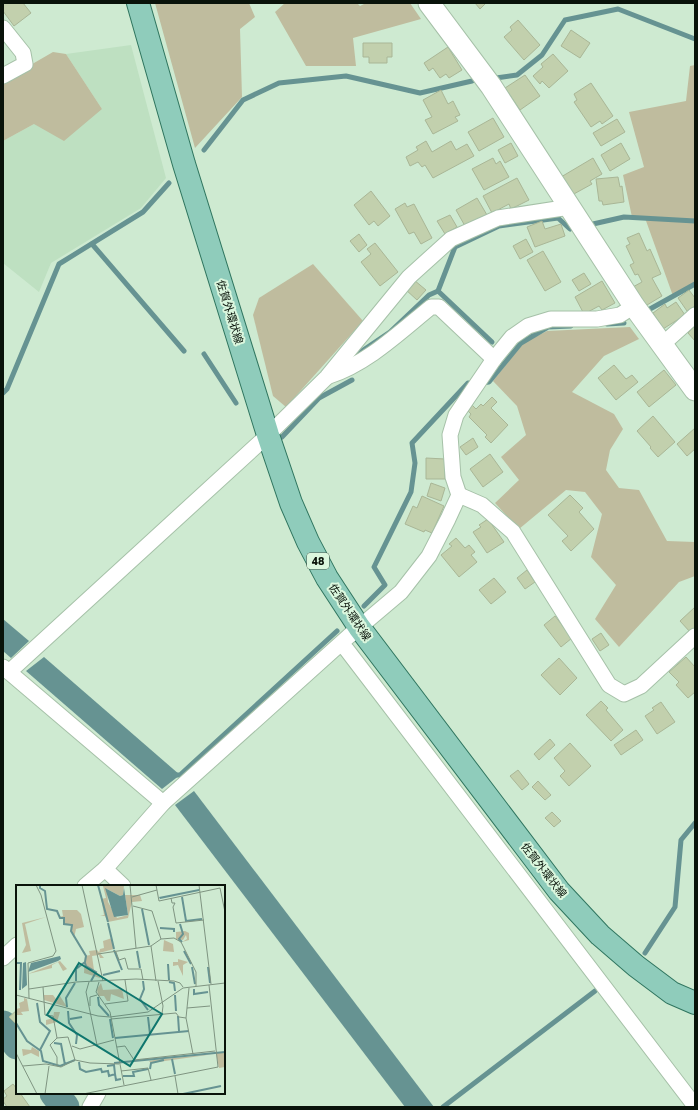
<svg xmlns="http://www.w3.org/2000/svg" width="698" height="1110" font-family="'Golos Text','Noto Sans JP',sans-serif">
	<rect width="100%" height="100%" fill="#ceead1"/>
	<!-- built -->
	<polygon fill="#bee0c1" points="131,45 166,178 141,208 51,263 39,292 3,263 3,141 34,124 102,109 66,54"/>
	<!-- green -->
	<g fill="#bfbc9e">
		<polygon points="155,3 249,3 255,17 240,29 242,97 195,148"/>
		<polygon points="285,3 357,3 360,6 366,3 410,3 421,19 353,38 356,66 306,66 275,12"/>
		<polygon points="53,52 66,54 102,109 64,141 34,124 3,141 3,81"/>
		<polygon points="695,65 695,284 673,296 645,218 632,217 623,175 644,167 629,112 686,101 690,66"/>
		<polygon points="313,264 363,321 286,407 273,396 253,315 259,298"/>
		<polygon points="630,327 639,339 604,356 572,392 614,414 623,429 610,450 606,470 619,488 639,490 667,541 695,542 695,576 679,582 619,647 595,619 616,585 591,557 602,514 585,492 566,490 519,529 495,503 519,480 501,457 526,435 517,406 493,381 523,343 547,331"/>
	</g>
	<!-- water -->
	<g fill="#669392">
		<polygon points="3,619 29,641 11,658 3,651"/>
		<polygon points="44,657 180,775 162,789 26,671"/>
		<polygon points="194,791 434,1107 405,1107 175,805"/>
	</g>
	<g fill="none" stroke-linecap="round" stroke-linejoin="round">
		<!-- stream -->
		<g stroke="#669392" stroke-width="5">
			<polyline points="496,78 517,75 542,55 565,20 618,9 695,39"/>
			<polyline points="204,150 243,100 279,83 346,76 420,93 472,81"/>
			<polyline points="593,224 624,217 695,221"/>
			<polyline points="92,244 184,351"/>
			<polyline points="438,291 455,247 499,226 558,218 570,229"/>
			<polyline points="650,309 695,284"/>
			<polyline points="607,324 624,323"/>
			<polyline points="204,354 236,403"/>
			<polyline points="350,359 390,332 429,295 438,291 492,342"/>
			<polyline points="481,383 489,382 521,343 548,327 571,326"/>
			<polyline points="3,393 7,389 59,264 143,212 169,183"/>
			<polyline points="282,437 319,398 352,380"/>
			<polyline points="364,606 385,585 374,567 411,492 415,463 412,443 468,383 473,384"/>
			<polyline points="174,775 180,775 337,631"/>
			<polyline points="645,953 675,907 681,840 695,823"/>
			<polyline points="443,1107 595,991"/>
		</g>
		<!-- river -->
		<g stroke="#669392" stroke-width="29">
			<polyline points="3,1025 17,1045"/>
			<polyline points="54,1093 65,1107"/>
		</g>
	</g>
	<!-- building -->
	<g fill="#c2d0ad" stroke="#a9b696">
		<polygon points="3,3 23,3 31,13 14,26 3,11"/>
		<polygon points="475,3 486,3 480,9"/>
		<polygon points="518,20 540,45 524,60 504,37 512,30 510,27"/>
		<polygon points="571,30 590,43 580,58 561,46"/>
		<polygon points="363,43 392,43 392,57 387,57 387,63 369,63 369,57 363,57"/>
		<polygon points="448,47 462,70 449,78 446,74 440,78 433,68 429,71 424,63"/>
		<polygon points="553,54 568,71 549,88 542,81 540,84 533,76 543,67 541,64"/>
		<polygon points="525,75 540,96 520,110 505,88"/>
		<polygon points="591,83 613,116 602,124 600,121 591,127 574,102 577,100 574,94"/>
		<polygon points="441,90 448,104 453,101 460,115 455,117 458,121 433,134 425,120 432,117 423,100"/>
		<polygon points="493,118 504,137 479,151 468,132"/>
		<polygon points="617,119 625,132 601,146 593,133"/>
		<polygon points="426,141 432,152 451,141 456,150 467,144 474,156 433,178 425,165 422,167 418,162 410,166 406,157 418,150 416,147"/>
		<polygon points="511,143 518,156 505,163 498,150"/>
		<polygon points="621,143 630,159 610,171 601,155"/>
		<polygon points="493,158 496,164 500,161 509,177 484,190 472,169"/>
		<polygon points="593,158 602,174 590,181 592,184 572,195 561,177"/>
		<polygon points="618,177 620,187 622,186 624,202 603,205 602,201 599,201 596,179"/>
		<polygon points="517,178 529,200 511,209 509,204 492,213 483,196"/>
		<polygon points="371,191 390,216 378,226 374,221 369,225 354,205"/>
		<polygon points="477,198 487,215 465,226 456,210"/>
		<polygon points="405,203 407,207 414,204 432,238 421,244 414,232 409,234 395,209"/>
		<polygon points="450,215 457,227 445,234 437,221"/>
		<polygon points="542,221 545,229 561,224 565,236 535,247 527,227"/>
		<polygon points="639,233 647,251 650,249 661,274 652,278 662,296 642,308 631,288 642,282 638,274 635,275 630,265 634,263 626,246 630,244 627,238"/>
		<polygon points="359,234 367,245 359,252 350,241"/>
		<polygon points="526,239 533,252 520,259 513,246"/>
		<polygon points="375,243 398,272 380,286 361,262 371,254 367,249"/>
		<polygon points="543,251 561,282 545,291 527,260"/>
		<polygon points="584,273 591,284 579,291 572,280"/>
		<polygon points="414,280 426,290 417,300 405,289"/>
		<polygon points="602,281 615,303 602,310 599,306 584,314 575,297"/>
		<polygon points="689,290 695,298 695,306 687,311 678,298"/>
		<polygon points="676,302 685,315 663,329 653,313 665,304 667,308"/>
		<polygon points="695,326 695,341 688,333"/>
		<polygon points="614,365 626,379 632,375 638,382 616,400 598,378"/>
		<polygon points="664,370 676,385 649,407 637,392"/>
		<polygon points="492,397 497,402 491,408 508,425 491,443 485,437 487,435 469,417 471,414 467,410 472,405 476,409 481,404 483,406"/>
		<polygon points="653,416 675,442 658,457 650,448 651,447 637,431"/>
		<polygon points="695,428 695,449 687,456 677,444"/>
		<polygon points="473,438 478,447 466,455 460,447"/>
		<polygon points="490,454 503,472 483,487 470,469"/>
		<polygon points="426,458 445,459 445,479 426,479"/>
		<polygon points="431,483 445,488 441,501 427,496"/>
		<polygon points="570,495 583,508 579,512 594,529 571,551 562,541 568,536 548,515"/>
		<polygon points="422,496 444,506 432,533 425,530 424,532 405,524 413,506 417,508"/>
		<polygon points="488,519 504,542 487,553 473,532 481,527 479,525"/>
		<polygon points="456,538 465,548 469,545 475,552 471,555 477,562 459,577 441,555 452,546 449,544"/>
		<polygon points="527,570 535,582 525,589 517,578"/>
		<polygon points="494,578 506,592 491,604 479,590"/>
		<polygon points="695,607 695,630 691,633 680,621"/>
		<polygon points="555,616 572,638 561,647 544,625"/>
		<polygon points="601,633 609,645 600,651 592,639"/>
		<polygon points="686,657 695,667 695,692 688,698 676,685 679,682 669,672"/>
		<polygon points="559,658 577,678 560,695 541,675"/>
		<polygon points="601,701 608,708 606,710 623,730 611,741 586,715"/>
		<polygon points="661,702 675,722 657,734 645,716 654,710 652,708"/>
		<polygon points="636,730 643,740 621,755 614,745"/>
		<polygon points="550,739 555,745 539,760 534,754"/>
		<polygon points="570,743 591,766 569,786 560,776 565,771 554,758"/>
		<polygon points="518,770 529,784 522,790 510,776"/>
		<polygon points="538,781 551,795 545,800 532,787"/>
		<polygon points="552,812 561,821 554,827 545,818"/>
		<polygon points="17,1010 17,1025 9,1017"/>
		<polygon points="13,1084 17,1089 17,1093 20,1093 30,1107 7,1107 3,1101 3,1099 7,1096 4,1091"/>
	</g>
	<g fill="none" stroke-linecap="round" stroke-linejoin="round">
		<!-- street casing -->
		<g stroke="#a6c1a8" stroke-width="17">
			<g id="street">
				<polyline points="3,28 23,53 25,64 3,76"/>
				<polyline points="663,344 695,315"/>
				<path d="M329,376C367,364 400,332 431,307H439L494,359"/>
				<polyline points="459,495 482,505 513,532 609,685 624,694 641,686 695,636"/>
				<polyline points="341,644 347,650 695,1106"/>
				<polyline points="3,667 163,803"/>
				<polyline points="9,672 268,435 327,377 409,277 451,239 498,218 570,207"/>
				<polyline points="105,869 123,886"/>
				<polyline points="85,886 105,869 163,803 349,636 401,592 429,556 448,519 459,495 453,477 450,435 456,415 494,359 512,337 528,326 551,319 597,319 620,315 634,306"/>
				<polyline points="3,958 17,945"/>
				<polyline points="90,1107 98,1093"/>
			</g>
		</g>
		<!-- secondary casing -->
		<g stroke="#a6c1a8" stroke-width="23">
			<polyline id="secondary" points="429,3 491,86 634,306 695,390"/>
		</g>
		<!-- primary casing -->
		<g stroke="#2f755f" stroke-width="24">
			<polyline id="primary" points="138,3 184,164 268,435 291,503 308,542 327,578 359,627 559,891 600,935 636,966 672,993 695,1003"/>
		</g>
		<!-- street -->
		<use href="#street" stroke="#fff" stroke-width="15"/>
		<!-- secondary -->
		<use href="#secondary" stroke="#fff" stroke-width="21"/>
		<!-- primary -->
		<use href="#primary" stroke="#8fccbb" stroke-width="22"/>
	</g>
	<g text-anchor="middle" stroke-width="4" stroke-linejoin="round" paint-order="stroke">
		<!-- shield labels -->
		<rect fill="#dbf7de" stroke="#48574a" stroke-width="1" x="307" y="553" width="22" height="16" rx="3"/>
		<g font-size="10" font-weight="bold" fill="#09130a">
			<text x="318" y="565">48</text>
		</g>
		<!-- street labels -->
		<g font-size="11" fill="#09130a" stroke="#dbf7de">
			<text transform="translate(230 312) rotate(73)" y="4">佐賀外環状線</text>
			<text transform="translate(350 612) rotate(56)" y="4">佐賀外環状線</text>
			<text transform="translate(544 870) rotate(52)" y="4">佐賀外環状線</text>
		</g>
	</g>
	<!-- overview -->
	<g transform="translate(16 885)">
		<rect width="209" height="209" fill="#ceead1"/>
		<path d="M108,0L107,10L104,11L91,4L92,17L101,33L112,30L109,10H124L126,16L116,17L112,33L92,37L89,31H84L88,30L86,18L85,14L90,13L87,1ZM46,25H61L65,29L68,42L60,44L58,53L55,46L56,40L48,39V33L43,32L47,31ZM30,32L9,39L15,66L6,68L10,60L6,38ZM169,46L173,48V55L166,57L171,54L170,50L167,55L160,54V47ZM96,53L98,64L83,68L84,64L88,63L87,56ZM148,55L157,59L158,67L147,66ZM81,65L88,73H84L83,70L76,71L78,85L84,90V93L68,88L69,71L74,70L73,66ZM162,74L172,77L167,80V91L162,80L157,81V77H162ZM44,76L51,84L47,86L42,77L36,80V83L12,89ZM85,98L87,105L106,104L108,114L95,109L94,116H91L88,111H82L81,104ZM28,110H37L40,114L44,111L51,122L28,115ZM8,113L11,114L13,126L5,127L7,130H0V124L4,123L3,118L8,116ZM38,127H44L41,137L30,140V135L37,133ZM16,162L23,166V172L15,168L7,171L6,164L15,165ZM200,168H209V182L203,183ZM198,169L135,178L133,176L138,175Z" fill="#bfbc9e"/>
		<path d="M89,3L104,11L107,10L108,3L112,30L98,32ZM183,4V6L144,14L143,12ZM44,71L45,74L42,76L12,87L15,78ZM10,77L11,100L6,104L7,78ZM173,145V147L99,154V152Z" fill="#669392"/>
		<path fill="none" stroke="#669392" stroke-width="2" d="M24,0V3L29,6L31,24L41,26L44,33H48V39L56,40L55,46L70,71L69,77L60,84V96M82,0L92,37M166,12L170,36L186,34M126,24L133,60M92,38L98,64M164,39L167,49L163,54L166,57M144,43L158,44V47M98,65L106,85M121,66L124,83M168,66L175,79M0,78H5L4,105M69,78L70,81L80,87L75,96M152,79L153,95M176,82L179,99M192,82L194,98M87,90L104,86M127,96L128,104L124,114L132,125M153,97L158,98L159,106M178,104V109L192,107M159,110L160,126M82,112L83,120L93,131M21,118L24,137L34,146L24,165M51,122L50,113L59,98M52,126L53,138L61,150L60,159M162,131L163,146M132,132L134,149M54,134L66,132M94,134L97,153M0,138L11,156L25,166L27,176L44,181L59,175M38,158L45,159L49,180M156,174L159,189M63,177L64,184L70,187L85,184L86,187L92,186L93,191L99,189L100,195L105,194M98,178L209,167M91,181L98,180L99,189M134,184L135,178L148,175M107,191H118L117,187L132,184M167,209L205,201"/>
		<path fill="none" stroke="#7f9481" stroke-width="1" d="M66,0L87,96M114,0L120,63M140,0L143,16L204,3L209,27M183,0L195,99M116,12L141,5M155,13L156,18H159L157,22L160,38L188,35M117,21L136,26L145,54M135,61L140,96M100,67L103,75L109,73L112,84H125L127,95M82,69L135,61L145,54L158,53L165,57L180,87V101M142,96L147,121L146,129M73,97L70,107L81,160M83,97L80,107L94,127L108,200M27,102L29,130L37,131L41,153M173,103L170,133L177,169M13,104L60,97L120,94L158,96L164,98L167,102M0,110L82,131L94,132L132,127L167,103L209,98M13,113L12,78L37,71L40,66L25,10L20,0M89,119L112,116L109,95M74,121V112L81,110M171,123L194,121M95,134L160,128L163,132L170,133M56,161L64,164L98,155M101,162L109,161L118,175L199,166M0,168L21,209M7,181L30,179L45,182L59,175L74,178L103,179M41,181V172L34,160L41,153L52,152L59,175M105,186L132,183L135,195M159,191L162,209M29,209L33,181M67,209L202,182L193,100"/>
		<path fill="#0f766e" fill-opacity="0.15" stroke="#0f766e" stroke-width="2" d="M63,78L146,129L114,181L31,130Z"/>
		<rect width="209" height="209" fill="none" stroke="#09130a" stroke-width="2"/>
	</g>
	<!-- border -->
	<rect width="698" height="1110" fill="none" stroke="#09130a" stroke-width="8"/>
</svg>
